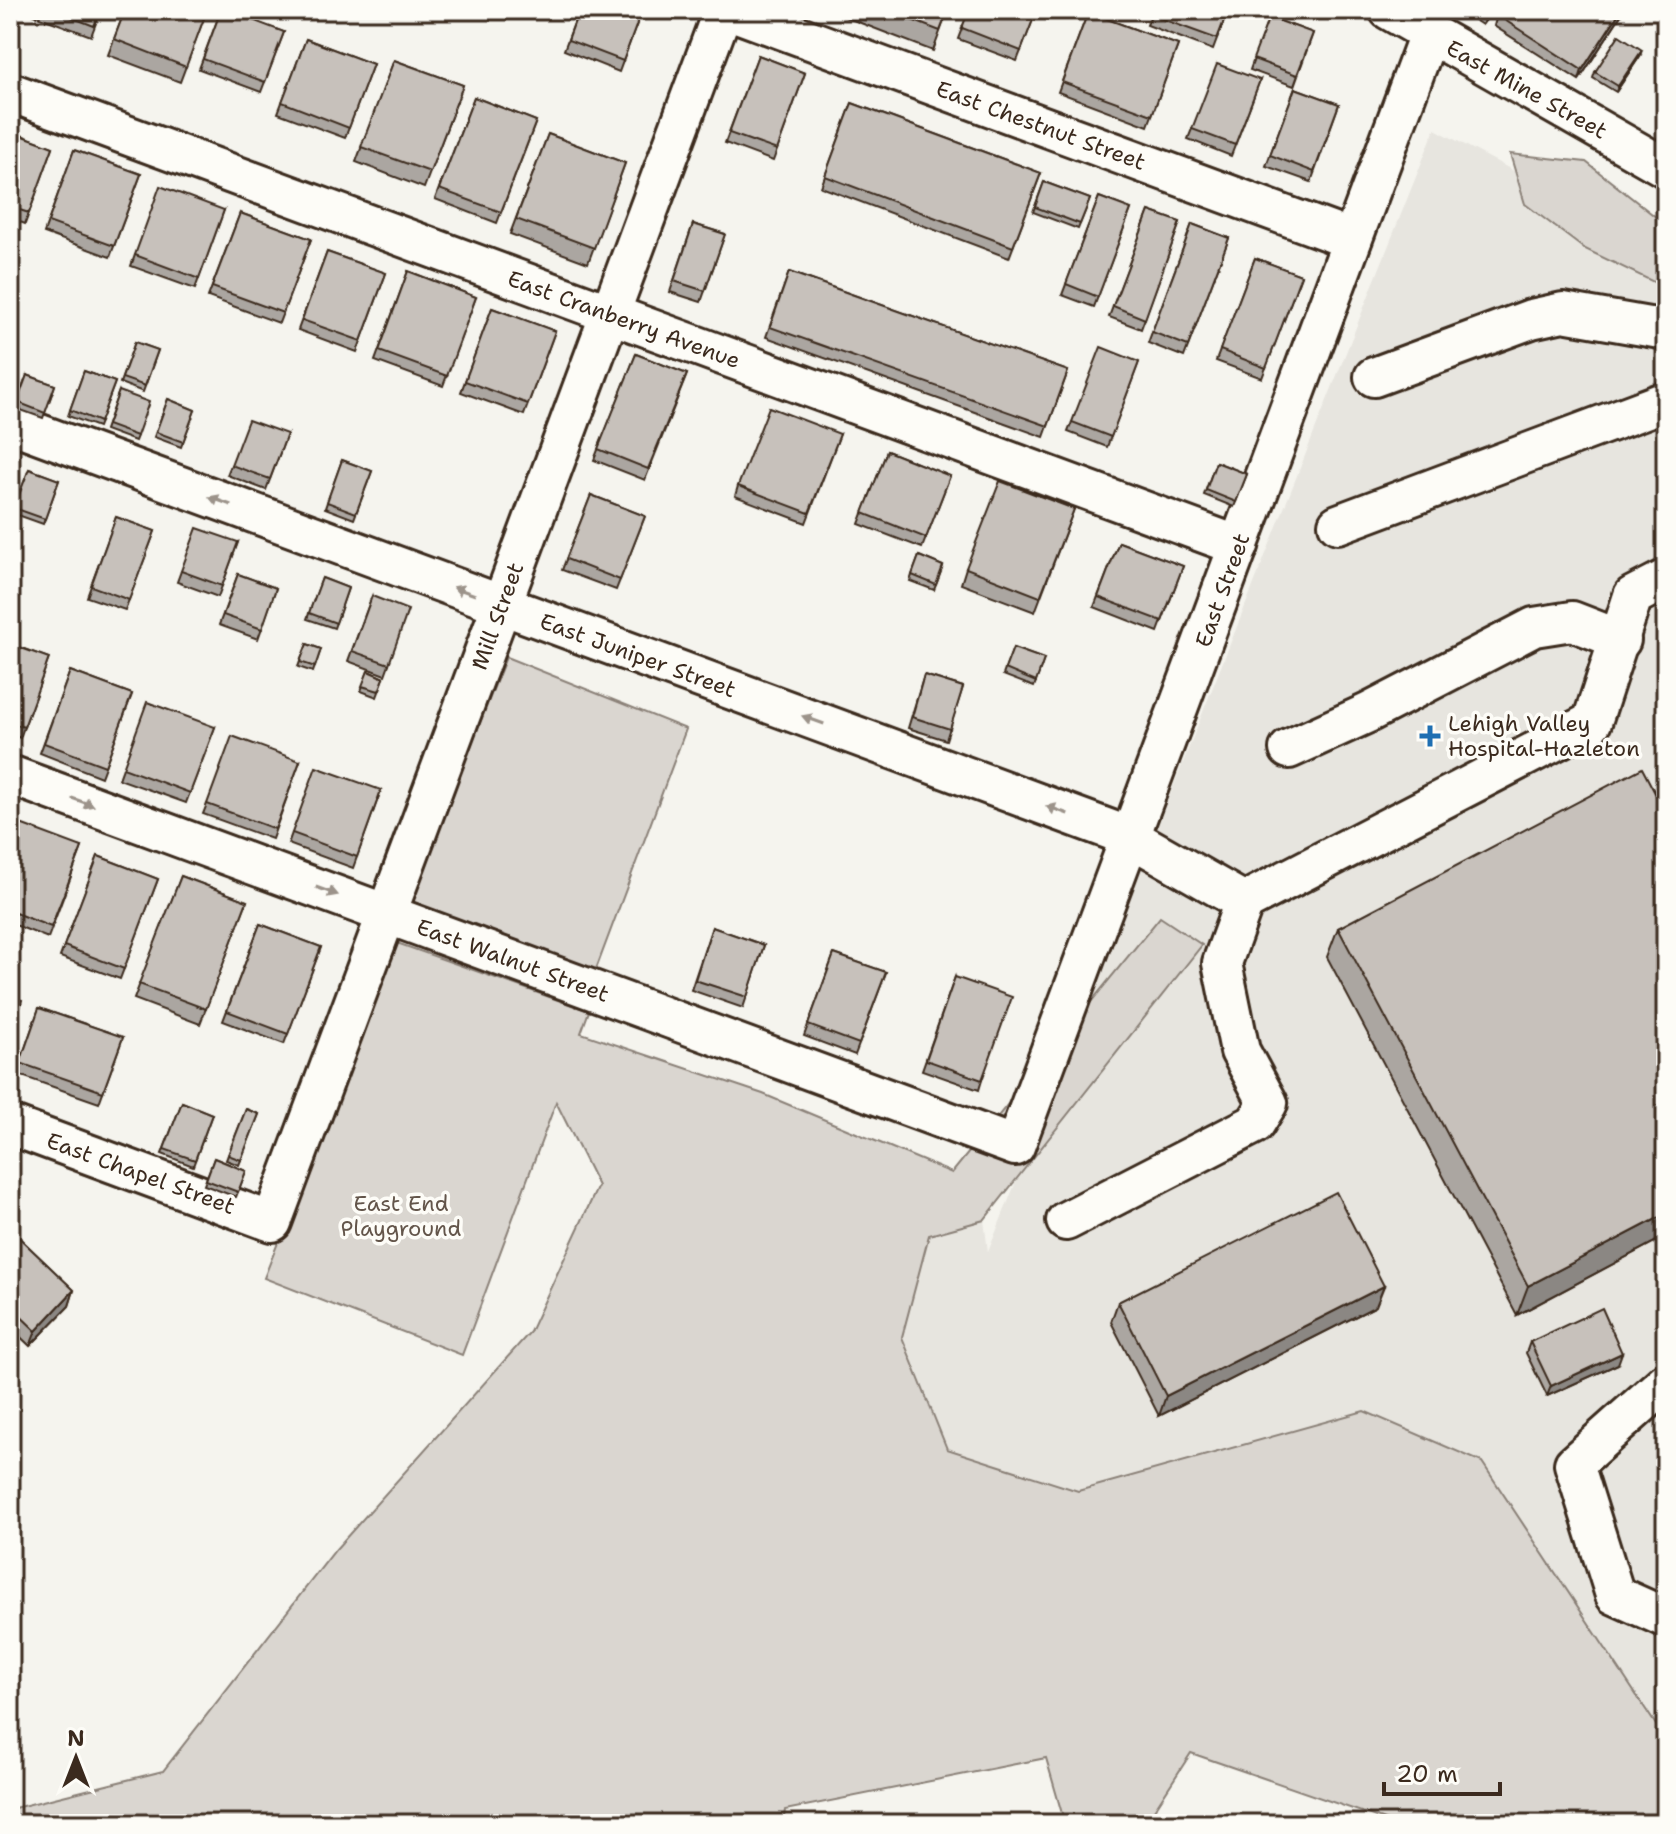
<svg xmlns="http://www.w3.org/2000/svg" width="1676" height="1834" font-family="'Shantell Sans',sans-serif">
	<rect width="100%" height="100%" fill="#f5f4ee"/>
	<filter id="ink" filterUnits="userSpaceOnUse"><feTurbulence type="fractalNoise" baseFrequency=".0125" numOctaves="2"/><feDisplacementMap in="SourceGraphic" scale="16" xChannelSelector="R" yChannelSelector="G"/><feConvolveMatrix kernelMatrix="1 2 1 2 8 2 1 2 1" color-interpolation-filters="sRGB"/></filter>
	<g filter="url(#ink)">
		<!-- built -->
		<polygon fill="#e7e5df" points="1435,129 1666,252 1666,1740 1482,1462 1364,1411 1078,1491 947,1449 902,1337 929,1235 984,1220 988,1252"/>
		<!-- green -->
		<g fill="#dad6d0" stroke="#8a8077" stroke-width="2">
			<polygon points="1510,154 1586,162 1666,225 1666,288 1583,248 1525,204"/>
			<polygon points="506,657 686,729 595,972 409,902"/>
			<polygon points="1160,917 1202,945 984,1220 929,1235 902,1337 947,1449 1078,1491 1364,1411 1482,1462 1666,1740 1666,1824 1396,1824 1191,1753 1145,1824 1065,1824 1046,1758 785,1810 783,1824 10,1824 10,1809 163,1771 336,1549 530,1332 598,1186 556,1102 462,1355 264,1278 397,943 589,1011 581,1033 763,1094 952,1173"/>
		</g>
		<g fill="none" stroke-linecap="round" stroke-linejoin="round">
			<!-- minor casing -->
			<g stroke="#3b2a1e" stroke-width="44">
				<g id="minor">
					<polyline points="729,10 1352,240"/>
					<polyline points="1389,10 1666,168"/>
					<polyline points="10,92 1239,546"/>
					<polyline points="1374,377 1531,319 1563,312 1666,330"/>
					<polyline points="10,423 1130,837 1244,902 1592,722 1633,596 1666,579"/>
					<polyline points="1338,524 1666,401"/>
					<polyline points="1289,749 1368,713 1534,627 1572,621 1621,640"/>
					<polyline points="10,775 1015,1146 1429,34"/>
					<polyline points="10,1125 272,1222 723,10"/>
					<polyline points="1066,1221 1255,1124 1268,1103 1240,1051 1222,963 1244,902"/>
					<polyline points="1666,1382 1574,1464 1615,1595 1666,1618"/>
				</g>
			</g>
			<!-- minor -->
			<use href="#minor" stroke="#fdfcf7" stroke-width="38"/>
		</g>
		<!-- wall -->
		<g fill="#aba6a1" stroke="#3b2a1e" stroke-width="2">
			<polygon points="36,10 101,10 91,36 34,15"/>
			<polygon points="125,10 207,10 180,82 108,55"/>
			<polygon points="221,10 284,32 261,92 199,69"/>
			<polygon points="579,10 642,10 619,72 564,50"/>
			<polygon points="827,10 948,10 933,51"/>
			<polygon points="969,10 1034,17 1017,61 958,39"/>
			<polygon points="1153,10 1228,10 1213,50 1147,25"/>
			<polygon points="1459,10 1493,10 1482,25"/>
			<polygon points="1088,12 1178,45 1148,126 1058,92"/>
			<polygon points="1623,12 1579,80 1494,26 1497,15"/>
			<polygon points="1269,17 1313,33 1294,86 1250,70"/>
			<polygon points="306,39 373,64 345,138 278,113"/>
			<polygon points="758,55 805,73 773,161 725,143"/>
			<polygon points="1640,56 1616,92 1593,78 1595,72"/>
			<polygon points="394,60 463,85 424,188 356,162"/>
			<polygon points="1260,80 1231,156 1188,139 1192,129"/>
			<polygon points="1295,88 1339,104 1311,182 1266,166"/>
			<polygon points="474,97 536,121 497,223 435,199"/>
			<polygon points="852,103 1041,173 1009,258 821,187"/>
			<polygon points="10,131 53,147 25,224 10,218"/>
			<polygon points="548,134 625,163 588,263 510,234"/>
			<polygon points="74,150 141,174 110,257 44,233"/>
			<polygon points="1044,182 1090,199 1078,229 1033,212"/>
			<polygon points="1099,197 1131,209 1094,307 1062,295"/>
			<polygon points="224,210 195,289 131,266 135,255"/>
			<polygon points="1149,211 1180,222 1141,329 1109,317"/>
			<polygon points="240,213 311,239 279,323 208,297"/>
			<polygon points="693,224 725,234 701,302 670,292"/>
			<polygon points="1192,224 1229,238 1184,357 1148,343"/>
			<polygon points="327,252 386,273 357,352 298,330"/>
			<polygon points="1255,258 1301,275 1262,378 1216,361"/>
			<polygon points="408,271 476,297 443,386 375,361"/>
			<polygon points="789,272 1068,371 1044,437 766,337"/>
			<polygon points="492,308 555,331 524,415 461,392"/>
			<polygon points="135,342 158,350 143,392 120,383"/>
			<polygon points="636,354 687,374 645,480 594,460"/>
			<polygon points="1139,362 1107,447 1068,432 1072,422"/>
			<polygon points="84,371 115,382 98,427 68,416"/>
			<polygon points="27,375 55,385 43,418 15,408"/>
			<polygon points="119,391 137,436 135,441 105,430"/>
			<polygon points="168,399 195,410 181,447 154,437"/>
			<polygon points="287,434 266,490 227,475 231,465"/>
			<polygon points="840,434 806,523 735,496 738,486"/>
			<polygon points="887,451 950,476 922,548 859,524"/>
			<polygon points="342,460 372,471 354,519 325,508"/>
			<polygon points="1216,462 1247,474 1234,507 1204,495"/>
			<polygon points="29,469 59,480 43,524 12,513"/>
			<polygon points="591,495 645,516 616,590 562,570"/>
			<polygon points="1074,509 1035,612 961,584 966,568"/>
			<polygon points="116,517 155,531 125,610 87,597"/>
			<polygon points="238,542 218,597 177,582 181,571"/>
			<polygon points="1119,542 1183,566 1158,632 1094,607"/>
			<polygon points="919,556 943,566 934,590 910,581"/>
			<polygon points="238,574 276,588 258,639 219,625"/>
			<polygon points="322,578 348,588 334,628 307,619"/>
			<polygon points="372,596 389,664 385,675 348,661"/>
			<polygon points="10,644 49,658 20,738 10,734"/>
			<polygon points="307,644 321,649 313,672 298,667"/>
			<polygon points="1013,648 1044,659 1034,687 1003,675"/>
			<polygon points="70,671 132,694 101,777 40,753"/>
			<polygon points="368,671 384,678 377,697 361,691"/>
			<polygon points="924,675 963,687 946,740 908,728"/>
			<polygon points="215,727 186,803 119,779 123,768"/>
			<polygon points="300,761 272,839 203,814 207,804"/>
			<polygon points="381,790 353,868 288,844 292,833"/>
			<polygon points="1666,814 1666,1236 1517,1315 1327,957 1338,928"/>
			<polygon points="10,835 82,847 48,938 10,923"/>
			<polygon points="98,856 158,879 120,979 60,957"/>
			<polygon points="181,876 247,901 200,1024 134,999"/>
			<polygon points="260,924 321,947 284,1044 223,1021"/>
			<polygon points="712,927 764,945 743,1008 691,990"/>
			<polygon points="834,954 886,972 855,1055 804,1036"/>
			<polygon points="955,977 982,1080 979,1090 922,1070"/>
			<polygon points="10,997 17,1020 15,1025 10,1024"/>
			<polygon points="39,1008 123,1037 99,1103 16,1074"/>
			<polygon points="182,1102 212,1114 193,1166 162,1154"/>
			<polygon points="246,1109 259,1114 239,1165 226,1160"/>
			<polygon points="214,1158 246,1171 236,1197 204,1185"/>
			<polygon points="10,1229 74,1290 69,1306 30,1346 10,1327"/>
			<polygon points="1118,1302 1376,1306 1159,1416 1111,1322"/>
			<polygon points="1530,1342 1618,1364 1547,1396 1526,1353"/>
		</g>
		<!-- shaded-wall -->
		<g fill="#8b8783" stroke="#3b2a1e" stroke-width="2">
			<polygon points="1489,10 1493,10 1482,25 1486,15"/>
			<polygon points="1621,10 1623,10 1623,12 1579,80 1582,70"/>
			<polygon points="1642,50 1640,56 1616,92 1618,86"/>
			<polygon points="1666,1214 1666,1236 1517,1315 1528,1286"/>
			<polygon points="1384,1286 1376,1306 1159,1416 1166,1396"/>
			<polygon points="74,1290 69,1306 30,1346 36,1331"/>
			<polygon points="1622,1353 1618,1364 1547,1396 1551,1386"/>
		</g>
		<!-- building -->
		<g fill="#c7c1bb" stroke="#3b2a1e" stroke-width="2">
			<polygon points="10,10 16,10 13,17 10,15"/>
			<polygon points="53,10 101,10 94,26"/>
			<polygon points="125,10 207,10 186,67 114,39"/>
			<polygon points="221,10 226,10 284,32 265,82 203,59"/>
			<polygon points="579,10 642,10 623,61 568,40"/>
			<polygon points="886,10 948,10 940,31"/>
			<polygon points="969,10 1016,10 1034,17 1021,51 962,28"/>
			<polygon points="1153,10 1228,10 1217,39 1151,15"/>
			<polygon points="1479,10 1489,10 1486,15"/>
			<polygon points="1501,10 1621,10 1582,70 1497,15"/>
			<polygon points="1088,12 1178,45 1152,115 1062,82"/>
			<polygon points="1269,17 1313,33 1297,75 1253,59"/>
			<polygon points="1619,35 1642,50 1618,86 1595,72"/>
			<polygon points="306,39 373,64 349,128 282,102"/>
			<polygon points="758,55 805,73 777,150 729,133"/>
			<polygon points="394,60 463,85 430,172 361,147"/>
			<polygon points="1217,64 1260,80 1235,145 1192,129"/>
			<polygon points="1295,88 1339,104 1314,172 1270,155"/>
			<polygon points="474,97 536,121 501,212 439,189"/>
			<polygon points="852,103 1041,173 1013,247 825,176"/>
			<polygon points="10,131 53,147 29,213 10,207"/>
			<polygon points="548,134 625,163 594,248 516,219"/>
			<polygon points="74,150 141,174 114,246 48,222"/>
			<polygon points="1044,182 1090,199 1080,224 1035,207"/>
			<polygon points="160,186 224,210 199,279 135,255"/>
			<polygon points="1099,197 1131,209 1098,297 1066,284"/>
			<polygon points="1149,211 1180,222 1145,319 1113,306"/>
			<polygon points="240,213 311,239 283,313 212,287"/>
			<polygon points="693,224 725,234 705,291 674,281"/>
			<polygon points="1192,224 1229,238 1188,346 1152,332"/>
			<polygon points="327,252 386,273 361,341 302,320"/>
			<polygon points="1255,258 1301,275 1266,368 1220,350"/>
			<polygon points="408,271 476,297 447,376 379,351"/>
			<polygon points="789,272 1068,371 1048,426 770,327"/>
			<polygon points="492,308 555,331 528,404 465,381"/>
			<polygon points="135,342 158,350 145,386 122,378"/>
			<polygon points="1101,347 1139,362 1111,437 1072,422"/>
			<polygon points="636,354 687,374 648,469 598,449"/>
			<polygon points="84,371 115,382 100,422 70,410"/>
			<polygon points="27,375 55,385 45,413 17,402"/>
			<polygon points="119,391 149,402 137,436 107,425"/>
			<polygon points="168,399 195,410 183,442 156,432"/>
			<polygon points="769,407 840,434 809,513 738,486"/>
			<polygon points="248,420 287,434 270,479 231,465"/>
			<polygon points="887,451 950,476 926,538 863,513"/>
			<polygon points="342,460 372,471 356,513 327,502"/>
			<polygon points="1216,462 1247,474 1236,502 1206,490"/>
			<polygon points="29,469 59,480 45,519 14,508"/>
			<polygon points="1000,481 1074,509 1040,597 966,568"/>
			<polygon points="591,495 645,516 620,580 566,559"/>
			<polygon points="116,517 155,531 129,600 91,586"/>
			<polygon points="197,528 238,542 222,586 181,571"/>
			<polygon points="1119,542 1183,566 1162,621 1098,597"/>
			<polygon points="919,556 943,566 936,585 912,575"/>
			<polygon points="238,574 276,588 262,629 223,615"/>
			<polygon points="322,578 348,588 336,623 309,613"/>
			<polygon points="372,596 408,610 389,664 352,651"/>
			<polygon points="10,644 49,658 24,727 10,723"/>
			<polygon points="307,644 321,649 315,667 300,662"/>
			<polygon points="1013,648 1044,659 1036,682 1005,669"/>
			<polygon points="70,671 132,694 105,766 44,743"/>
			<polygon points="368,671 384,678 379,691 362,686"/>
			<polygon points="924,675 963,687 950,729 912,717"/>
			<polygon points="147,702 215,727 190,793 123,768"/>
			<polygon points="232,736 300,761 275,829 207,804"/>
			<polygon points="316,767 381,790 357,857 292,833"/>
			<polygon points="1642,768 1666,814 1666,1214 1528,1286 1338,928"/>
			<polygon points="15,822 82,847 51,927 10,911 10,835"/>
			<polygon points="98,856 158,879 124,969 64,946"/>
			<polygon points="181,876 247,901 206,1009 139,984"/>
			<polygon points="260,924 321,947 288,1034 227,1011"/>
			<polygon points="712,927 764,945 747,997 695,980"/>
			<polygon points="834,954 886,972 859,1044 808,1025"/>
			<polygon points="955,977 1012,997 982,1080 926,1060"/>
			<polygon points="10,997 22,1000 17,1020 10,1018"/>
			<polygon points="39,1008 123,1037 103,1092 20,1063"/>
			<polygon points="182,1102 212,1114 195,1160 164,1149"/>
			<polygon points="246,1109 259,1114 241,1160 228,1155"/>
			<polygon points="214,1158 246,1171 238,1192 206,1180"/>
			<polygon points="1336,1192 1384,1286 1166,1396 1118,1302"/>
			<polygon points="10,1229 74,1290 36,1331 10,1306"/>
			<polygon points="1602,1308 1622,1353 1551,1386 1530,1342"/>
		</g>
		<!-- one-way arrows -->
		<defs><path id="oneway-solid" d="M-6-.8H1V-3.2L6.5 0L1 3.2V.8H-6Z" transform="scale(2)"/></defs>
		<g fill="#9c938a">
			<use href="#oneway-solid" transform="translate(220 501) rotate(-160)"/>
			<use href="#oneway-solid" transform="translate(464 591) rotate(-160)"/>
			<use href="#oneway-solid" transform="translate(813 720) rotate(-160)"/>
			<use href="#oneway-solid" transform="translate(83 802) rotate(20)"/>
			<use href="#oneway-solid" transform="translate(1057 810) rotate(-160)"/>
			<use href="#oneway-solid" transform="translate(327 891) rotate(20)"/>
		</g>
	</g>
	<!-- markers -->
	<path fill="#1f6fb2" stroke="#fdfcf7" stroke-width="3" d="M1426 724h8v8h8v8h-8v8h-8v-8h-8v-8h8z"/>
	<g text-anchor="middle" stroke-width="7" stroke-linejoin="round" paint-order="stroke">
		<!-- street labels -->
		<g font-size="22" fill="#3b2a1e" stroke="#fdfcf7">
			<text transform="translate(1527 89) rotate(29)" y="8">East Mine Street</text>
			<text transform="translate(1041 125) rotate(20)" y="8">East Chestnut Street</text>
			<text transform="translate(624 319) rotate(20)" y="8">East Cranberry Avenue</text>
			<text transform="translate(1222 590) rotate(-70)" y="8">East Street</text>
			<text transform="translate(497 616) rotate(-70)" y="8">Mill Street</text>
			<text transform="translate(638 655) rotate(20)" y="8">East Juniper Street</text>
			<text transform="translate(513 960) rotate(20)" y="8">East Walnut Street</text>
			<text transform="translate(141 1173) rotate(20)" y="8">East Chapel Street</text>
		</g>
		<!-- poi labels -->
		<g font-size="22" fill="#3b2a1e" stroke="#fdfcf7" text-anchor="start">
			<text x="1448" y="731">Lehigh Valley<tspan x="1448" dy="25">Hospital-Hazleton</tspan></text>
		</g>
		<!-- park labels -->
		<g font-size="22" fill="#63554a" stroke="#fdfcf7">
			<text x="401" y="1211">East End<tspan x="401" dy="25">Playground</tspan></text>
		</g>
	</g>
	<!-- margin -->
	<rect width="1676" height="1834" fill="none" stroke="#fdfcf7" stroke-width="40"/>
	<rect x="20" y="20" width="1636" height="1794" fill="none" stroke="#3b2a1e" stroke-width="3" filter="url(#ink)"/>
	<!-- north arrow -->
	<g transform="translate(76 1758)" stroke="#fdfcf7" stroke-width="6" paint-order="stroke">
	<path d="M0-6L14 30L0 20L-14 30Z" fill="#3b2a1e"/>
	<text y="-12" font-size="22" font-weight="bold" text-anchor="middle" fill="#3b2a1e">N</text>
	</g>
	<!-- scale -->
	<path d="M1384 1782v12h116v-12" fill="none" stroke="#3b2a1e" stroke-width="4"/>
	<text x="1396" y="1782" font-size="24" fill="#3b2a1e" stroke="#fdfcf7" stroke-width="6" paint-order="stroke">20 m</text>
</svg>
